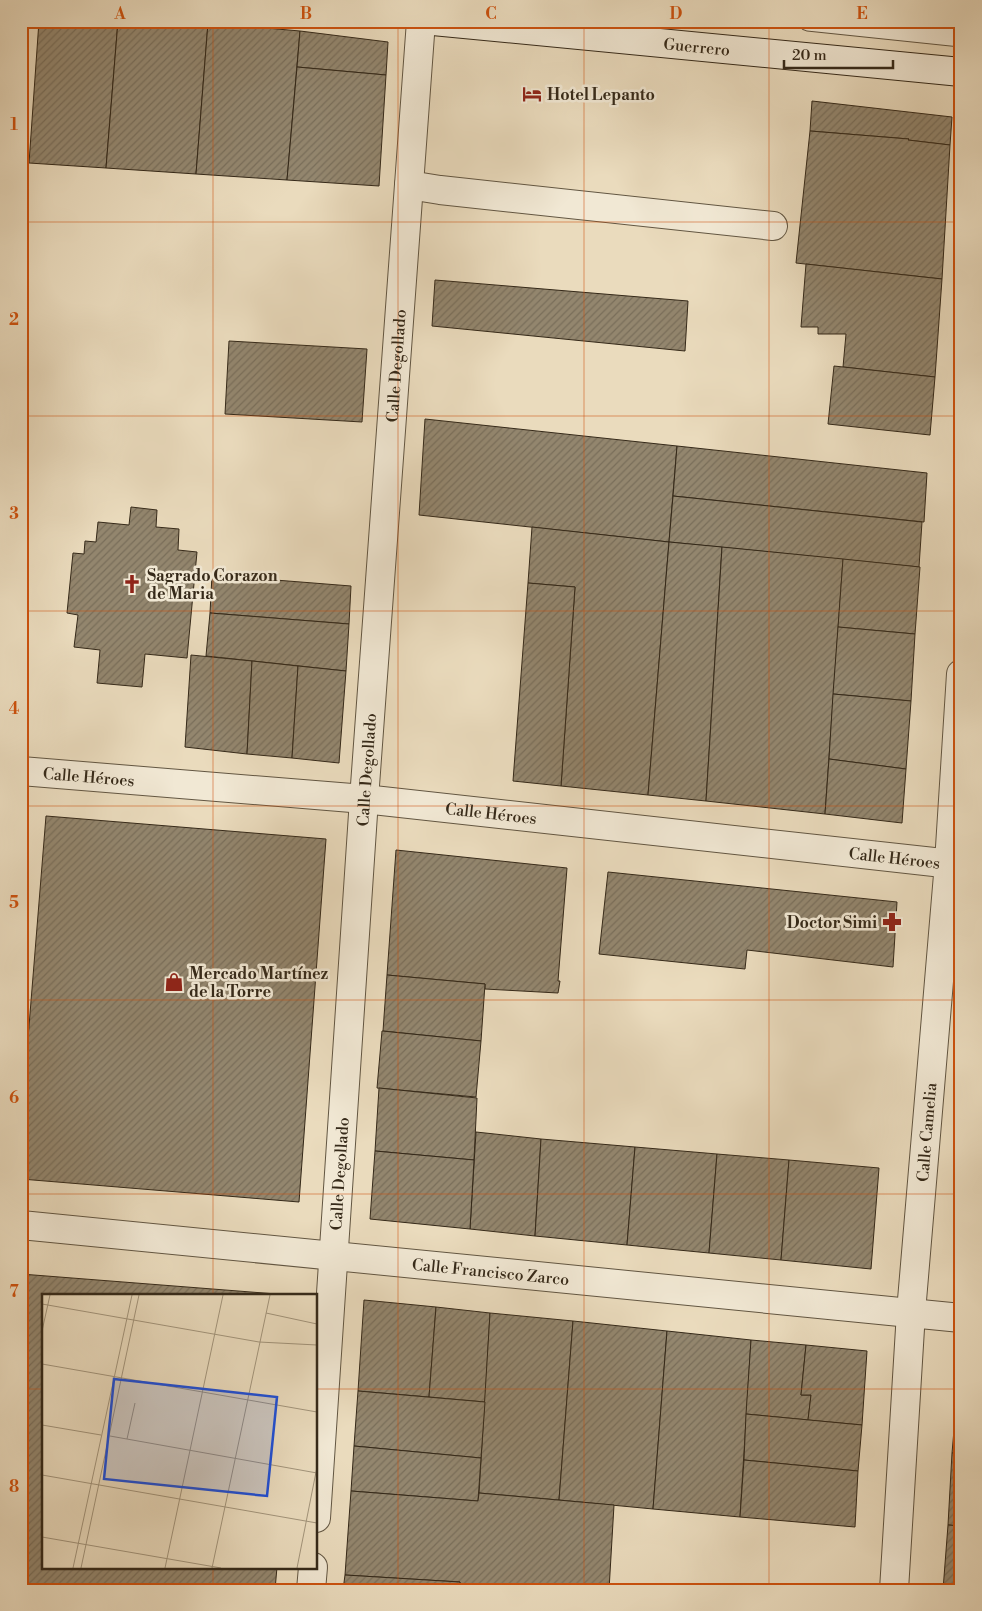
<svg xmlns="http://www.w3.org/2000/svg" width="982" height="1611" font-family="'Libre Bodoni',serif">
	<defs>
		<pattern id="building-hatch" width="6" height="6" patternUnits="userSpaceOnUse" patternTransform="scale(1.25)"><rect width="6" height="6" fill="#93866e"/><path d="M-1 1l2-2M0 6l6-6M5 7l2-2" fill="none" stroke="#796e5a"/></pattern>
	</defs>
	<rect width="100%" height="100%" fill="#eadbbd"/>
	<filter id="stains"><feTurbulence type="fractalNoise" baseFrequency=".004" numOctaves="4"/><feColorMatrix values="0 0 0 0 .2 0 0 0 0 .09 0 0 0 0 .02 0 0 0 .5 -.17"/></filter>
	<radialGradient id="worn" r=".72"><stop offset=".6" stop-color="#630" stop-opacity="0"/><stop offset="1" stop-color="#630" stop-opacity=".3"/></radialGradient>
	<!-- building -->
	<g fill="url(#building-hatch)" stroke="#352919">
		<polygon points="39,21 118,21 106,168 29,163"/>
		<polygon points="118,21 186,21 208,23 196,174 106,168"/>
		<polygon points="208,23 300,31 287,180 196,174"/>
		<polygon points="300,31 388,42 386,75 297,67"/>
		<polygon points="297,67 386,75 379,186 287,180"/>
		<polygon points="812,101 952,117 950,145 908,140 909,139 810,131"/>
		<polygon points="810,131 909,139 908,140 950,145 942,279 796,263"/>
		<polygon points="806,264 942,279 935,377 843,367 846,334 818,334 818,327 801,327"/>
		<polygon points="435,280 688,301 685,351 432,326"/>
		<polygon points="229,341 367,349 362,422 225,414"/>
		<polygon points="834,366 935,377 930,435 828,424"/>
		<polygon points="425,419 677,446 669,542 419,515"/>
		<polygon points="677,446 927,473 924,522 673,496"/>
		<polygon points="673,496 922,522 919,567 669,542"/>
		<polygon points="131,507 157,510 156,527 179,529 178,550 197,552 187,658 145,654 142,687 97,683 100,650 74,647 78,615 67,613 73,553 84,554 85,541 96,542 98,522 129,525"/>
		<polygon points="532,527 669,542 648,795 561,786 575,587 528,583"/>
		<polygon points="669,542 722,547 706,801 648,795"/>
		<polygon points="722,547 843,559 825,814 706,801"/>
		<polygon points="843,559 920,567 915,634 838,627"/>
		<polygon points="212,575 351,586 349,624 210,613"/>
		<polygon points="528,583 575,587 561,786 513,781"/>
		<polygon points="210,613 349,624 346,671 206,656"/>
		<polygon points="838,627 915,634 911,701 833,694"/>
		<polygon points="191,655 252,661 247,754 185,747"/>
		<polygon points="252,661 298,666 292,758 247,754"/>
		<polygon points="298,666 346,671 339,763 292,758"/>
		<polygon points="833,694 911,701 906,769 829,759"/>
		<polygon points="829,759 906,769 902,823 825,814"/>
		<polygon points="46,816 326,839 299,1202 21,1179 21,1125"/>
		<polygon points="396,850 567,868 558,981 560,981 558,993 485,989 485,984 387,975"/>
		<polygon points="608,872 897,902 893,967 747,950 745,969 599,954"/>
		<polygon points="387,975 485,984 481,1041 383,1031"/>
		<polygon points="382,1031 481,1041 476,1097 377,1088"/>
		<polygon points="379,1088 477,1098 474,1160 375,1151"/>
		<polygon points="476,1132 541,1139 535,1236 470,1229"/>
		<polygon points="541,1139 635,1147 627,1245 535,1236"/>
		<polygon points="635,1147 717,1154 709,1253 627,1245"/>
		<polygon points="375,1151 474,1160 470,1229 370,1219"/>
		<polygon points="717,1154 789,1160 781,1260 709,1253"/>
		<polygon points="789,1160 879,1168 871,1269 781,1260"/>
		<polygon points="21,1274 289,1295 44,1295 44,1567 277,1567 275,1590 21,1590"/>
		<polygon points="364,1300 436,1307 429,1397 358,1391"/>
		<polygon points="436,1307 490,1313 485,1402 429,1397"/>
		<polygon points="490,1313 573,1321 559,1500 479,1493"/>
		<polygon points="573,1321 667,1331 653,1509 559,1500"/>
		<polygon points="667,1331 751,1340 740,1517 653,1509"/>
		<polygon points="751,1340 806,1345 801,1395 811,1395 808,1420 746,1414"/>
		<polygon points="806,1345 867,1351 862,1425 808,1420 811,1395 801,1395"/>
		<polygon points="958,1362 961,1363 961,1407 956,1407"/>
		<polygon points="358,1391 485,1402 481,1458 354,1446"/>
		<polygon points="956,1407 961,1407 961,1454 952,1453"/>
		<polygon points="746,1414 862,1425 858,1471 744,1460"/>
		<polygon points="354,1446 481,1458 478,1501 351,1491"/>
		<polygon points="952,1453 961,1454 961,1526 948,1525"/>
		<polygon points="744,1460 858,1471 855,1527 740,1517"/>
		<polygon points="351,1491 478,1501 479,1493 614,1505 609,1590 459,1590 460,1582 345,1575"/>
		<polygon points="948,1525 961,1526 961,1590 943,1590"/>
		<polygon points="345,1575 460,1582 459,1590 343,1590"/>
	</g>
	<g fill="none" stroke-linecap="round" stroke-linejoin="round">
		<!-- lane casing -->
		<g stroke="#625642" stroke-width="21">
			<polyline id="lane" points="808,21 961,37"/>
		</g>
		<!-- street casing -->
		<g stroke="#625642" stroke-width="30">
			<g id="street">
				<polyline points="409,185 440,190 773,226"/>
				<path id="s1" d="M21,771L364,799L961,865"/>
				<path id="s2" d="M21,1225L961,1318"/>
				<path id="s3" d="M316,1518L364,799L421,21"/>
				<polyline points="311,1590 313,1567"/>
				<path id="s4" d="M894,1590L911,1312L949,863L961,674"/>
			</g>
		</g>
		<!-- secondary casing -->
		<g stroke="#352919" stroke-width="30">
			<g id="secondary">
				<path id="s5" d="M433,21L961,72"/>
			</g>
		</g>
		<!-- lane -->
		<use href="#lane" stroke="#f1e8d4" stroke-width="19"/>
		<!-- street -->
		<use href="#street" stroke="#f1e8d4" stroke-width="28"/>
		<!-- secondary -->
		<use href="#secondary" stroke="#f1e8d4" stroke-width="28"/>
	</g>
	<!-- grid -->
	<path fill="none" stroke="#cd520e" stroke-width="1" stroke-opacity="0.55" d="M213,21V1295M398,21V1590M584,21V1590M769,21V1590M21,222H961M21,416H961M21,611H961M21,806H961M21,1000H961M21,1194H961M21,1389H44M316,1389H961M213,1567V1590"/>
	<!-- icons -->
	<defs>
		<g id="hotel-bare" transform="scale(1.5)"><path d="M-6-4.5h1.5V1H6V5H4.5V3h-9V5H-6ZM-4 0a1.8 1.8 0 1 1 3.6 0ZM.5 0V-2.5h3Q6-2.5 6 0Z" fill="#8f2418" stroke="#f1e8d4" stroke-width="2.5" paint-order="stroke"/></g>
		<g id="church-bare" transform="scale(1.5)"><path d="M-1.2-6h2.4v3.5h3.3v2.4h-3.3V6h-2.4V-.1h-3.3v-2.4h3.3Z" fill="#8f2418" stroke="#f1e8d4" stroke-width="2.5" paint-order="stroke"/></g>
		<g id="pharmacy-bare" transform="scale(1.5)"><path d="M-2-6h4v4h4v4h-4v4h-4v-4h-4v-4h4Z" fill="#8f2418" stroke="#f1e8d4" stroke-width="2.5" paint-order="stroke"/></g>
		<g id="shop-bare" transform="scale(1.5)"><path d="M-5-2.5h2.3a2.7 3.5 0 0 1 5.4 0H5L5.5 6h-11ZM-1.5-2.5h3a1.5 2.3 0 0 0-3 0Z" fill="#8f2418" stroke="#f1e8d4" stroke-width="2.5" paint-order="stroke"/></g>
	</defs>
	<g fill-rule="evenodd">
		<use href="#hotel-bare" x="532" y="94"/>
		<use href="#church-bare" x="132" y="584"/>
		<use href="#pharmacy-bare" x="892" y="922"/>
		<use href="#shop-bare" x="174" y="982"/>
	</g>
	<g text-anchor="middle" stroke-width="5" stroke-linejoin="round" paint-order="stroke">
		<!-- street labels -->
		<g font-size="16" fill="#352919" stroke="#f1e8d4">
			<text dy="6" stroke="none"><textPath href="#s5" startOffset="265">Guerrero</textPath></text>
			<text dy="6" stroke="none"><textPath href="#s3" startOffset="1155">Calle Degollado</textPath></text>
			<text dy="6" stroke="none"><textPath href="#s3" startOffset="750">Calle Degollado</textPath></text>
			<text dy="6" stroke="none"><textPath href="#s1" startOffset="68">Calle Héroes</textPath></text>
			<text dy="6" stroke="none"><textPath href="#s1" startOffset="472">Calle Héroes</textPath></text>
			<text dy="6" stroke="none"><textPath href="#s1" startOffset="878">Calle Héroes</textPath></text>
			<text dy="6" stroke="none"><textPath href="#s4" startOffset="459">Calle Camelia</textPath></text>
			<text dy="6" stroke="none"><textPath href="#s3" startOffset="345">Calle Degollado</textPath></text>
			<text dy="6" stroke="none"><textPath href="#s2" startOffset="472">Calle Francisco Zarco</textPath></text>
		</g>
		<!-- poi labels -->
		<g font-size="16" font-weight="bold" fill="#352919" stroke="#f1e8d4" text-anchor="start">
			<text x="547" y="100">Hotel Lepanto</text>
			<text x="147" y="581">Sagrado Corazon<tspan x="147" dy="18">de Maria</tspan></text>
			<text x="877" y="928" text-anchor="end">Doctor Simi</text>
			<text x="189" y="979">Mercado Martínez<tspan x="189" dy="18">de la Torre</tspan></text>
		</g>
	</g>
	<!-- overview -->
	<g transform="translate(42 1294)">
		<rect width="275" height="275" fill="#eadbbd"/>
		<path fill="none" stroke="#a2947b" stroke-width="1" d="M0,10L217,48L275,51M224,19L275,30M0,37L8,1M0,70L275,118M0,131L59,141M68,142L275,179M85,145L93,109M0,181L275,229M0,243L179,274M31,274L90,1M39,274L97,1M123,274L181,1M170,274L228,1M255,274L275,173"/>
		<path fill="#1d4ed8" fill-opacity="0.15" stroke="#1d4ed8" stroke-width="2.5" d="M72,85L235,103L225,202L62,185Z"/>
		<rect width="275" height="275" fill="none" stroke="#352919" stroke-width="2.5"/>
	</g>
	<!-- margin -->
	<rect width="982" height="1611" fill="none" stroke="#eadbbd" stroke-width="55"/>
	<!-- scale -->
	<path d="M784 60v8h109v-8" fill="none" stroke="#352919" stroke-width="2.5"/>
	<text x="792" y="60" font-size="15" fill="#352919" stroke="#f1e8d4" stroke-width="4" paint-order="stroke">20 m</text>
	<rect x="28" y="28" width="926" height="1556" fill="none" stroke="#cd520e" stroke-width="2"/>
	<g font-size="16" text-anchor="middle" font-weight="bold" fill="#cd520e">
		<text x="120" y="19">A</text>
		<text x="306" y="19">B</text>
		<text x="491" y="19">C</text>
		<text x="676" y="19">D</text>
		<text x="862" y="19">E</text>
		<text x="14" y="130">1</text>
		<text x="14" y="325">2</text>
		<text x="14" y="519">3</text>
		<text x="14" y="714">4</text>
		<text x="14" y="908">5</text>
		<text x="14" y="1103">6</text>
		<text x="14" y="1297">7</text>
		<text x="14" y="1492">8</text>
	</g>
	<rect width="100%" height="100%" filter="url(#stains)"/>
	<rect width="100%" height="100%" fill="url(#worn)"/>
</svg>
